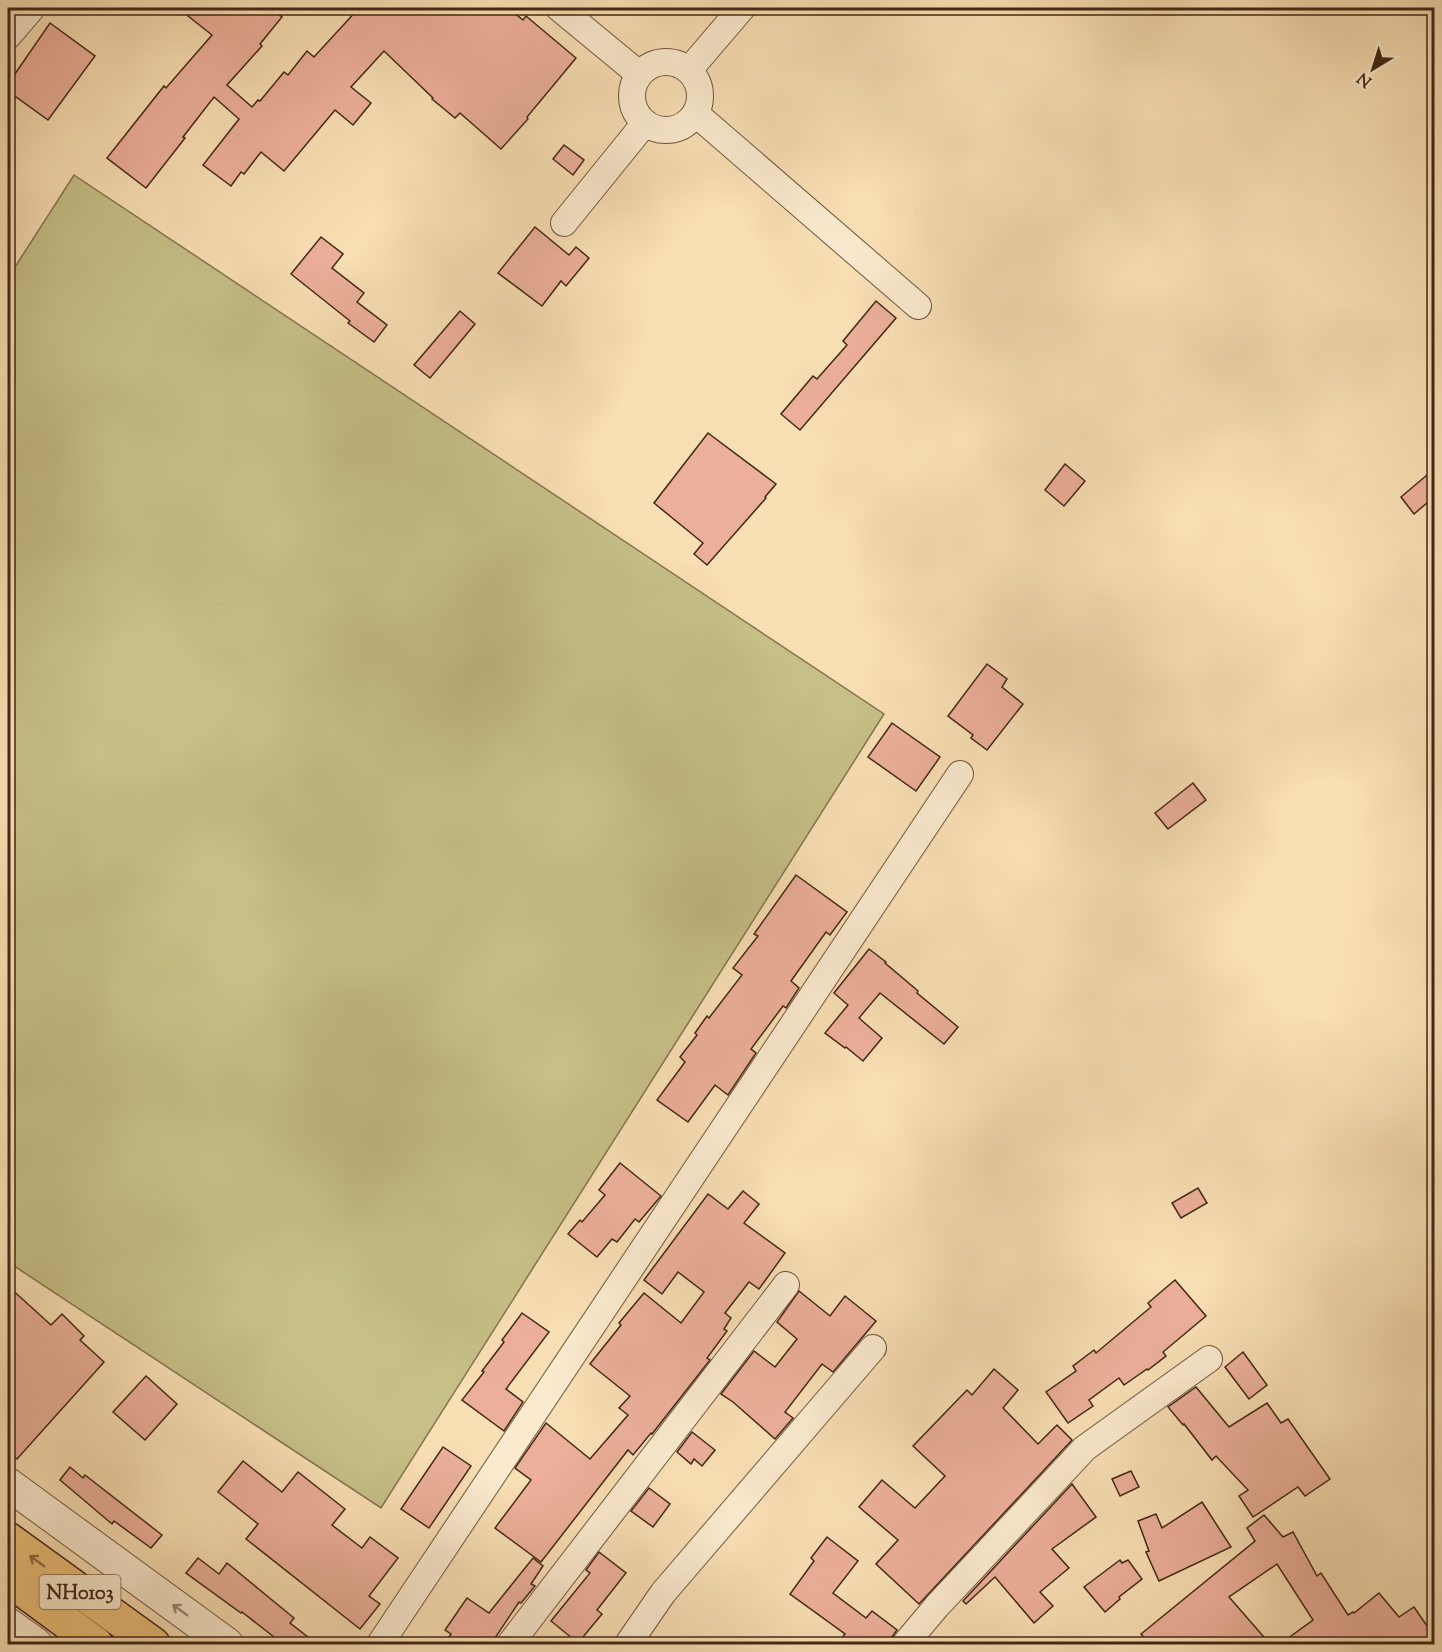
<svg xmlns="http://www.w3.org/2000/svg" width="1442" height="1652" font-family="'Sorts Mill Goudy',serif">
	<rect width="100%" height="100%" fill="#f9dfb4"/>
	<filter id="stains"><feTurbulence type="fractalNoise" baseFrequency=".00333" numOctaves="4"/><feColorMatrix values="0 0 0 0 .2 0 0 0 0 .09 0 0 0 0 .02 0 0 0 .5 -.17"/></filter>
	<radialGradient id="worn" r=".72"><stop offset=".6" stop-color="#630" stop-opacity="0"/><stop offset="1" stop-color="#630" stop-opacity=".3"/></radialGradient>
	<!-- green -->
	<polygon fill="#c6bf87" stroke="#84734e" stroke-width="1.5" points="74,175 884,714 381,1508 8,1262 8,278"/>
	<!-- building -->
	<g fill="#ecb09a" stroke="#432715" stroke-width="1.5">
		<polygon points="178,8 270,8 282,17 260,44 262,46 227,85 252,107 258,100 260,101 284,72 288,75 307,51 314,57 359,8 508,8 523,20 526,16 576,58 527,117 528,119 501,149 460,113 455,118 432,99 433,98 384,51 351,87 371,103 353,125 335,110 284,171 261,152 244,174 241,172 231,186 203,165 239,119 214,97 183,137 185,138 146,188 107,158 164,86 166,88 212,35"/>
		<polygon points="50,23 95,56 48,120 8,91 8,84"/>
		<polygon points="564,145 584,160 573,175 553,159"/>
		<polygon points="535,227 569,255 576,247 589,258 566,286 561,281 542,306 498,273"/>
		<polygon points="321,237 343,254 332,268 364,293 357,302 387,325 374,342 348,323 350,321 291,274"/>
		<polygon points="876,301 896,318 800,430 781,414 813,376 817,379 847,345 843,341"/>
		<polygon points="460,311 475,324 430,378 414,365"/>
		<polygon points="708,433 776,484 765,497 766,498 707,565 694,554 703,543 654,503"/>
		<polygon points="1065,464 1085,481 1064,506 1045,490"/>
		<polygon points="1434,469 1434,497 1414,514 1401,497"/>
		<polygon points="987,664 1007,679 1002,687 1023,704 987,750 971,738 973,735 948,716"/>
		<polygon points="892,723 940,757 916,791 868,757"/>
		<polygon points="1193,783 1206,800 1168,829 1155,813"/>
		<polygon points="796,875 847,912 830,935 826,932 791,981 799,988 786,1008 783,1006 751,1049 756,1053 728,1095 715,1085 688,1122 657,1100 685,1062 680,1057 697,1035 695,1033 707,1016 709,1018 742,975 733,968 758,936 754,934"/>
		<polygon points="869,949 886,962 885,963 918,991 917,993 958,1027 944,1044 880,993 859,1018 882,1038 863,1061 846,1047 845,1048 825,1033 848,1005 834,993"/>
		<polygon points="620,1163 661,1196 639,1222 635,1219 617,1242 612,1239 597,1257 568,1234 580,1220 582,1222 605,1195 599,1190"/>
		<polygon points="1198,1188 1207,1203 1181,1218 1172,1203"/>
		<polygon points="743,1191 759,1204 744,1223 785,1253 759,1289 749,1282 725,1313 731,1318 724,1329 727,1331 707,1358 710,1360 652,1434 651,1433 633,1455 628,1450 541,1562 495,1528 531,1480 515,1468 546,1423 590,1459 628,1415 619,1408 630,1396 590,1364 621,1325 619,1323 644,1293 681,1323 704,1292 678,1272 662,1294 644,1280 708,1194 728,1209"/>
		<polygon points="1175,1280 1206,1316 1163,1352 1166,1356 1148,1370 1147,1369 1124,1385 1119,1378 1089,1400 1093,1406 1068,1423 1046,1392 1076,1371 1073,1366 1094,1350 1096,1353 1151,1307 1148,1303"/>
		<polygon points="8,1286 51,1325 62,1314 84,1336 80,1340 104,1362 17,1459 8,1451"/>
		<polygon points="799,1291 830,1316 845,1296 876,1321 833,1372 822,1364 785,1412 793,1418 775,1439 733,1402 721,1394 754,1351 775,1367 797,1339 777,1322"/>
		<polygon points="522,1313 549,1332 506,1389 523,1402 504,1431 462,1400 484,1372 482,1371 504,1342 502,1340"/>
		<polygon points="1243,1352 1267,1385 1249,1399 1225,1367"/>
		<polygon points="994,1369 1018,1390 1003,1408 1038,1444 1057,1425 1072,1440 919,1604 876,1564 898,1540 859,1507 882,1480 915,1508 945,1476 913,1446 967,1390 972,1395"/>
		<polygon points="146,1376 177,1404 145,1440 113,1412"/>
		<polygon points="1196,1387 1229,1427 1267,1403 1281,1423 1288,1419 1330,1479 1305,1496 1298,1487 1253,1517 1239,1496 1248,1490 1216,1456 1212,1460 1184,1424 1183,1425 1168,1407"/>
		<polygon points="692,1432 715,1450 702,1466 694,1459 691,1464 677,1452"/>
		<polygon points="443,1447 471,1466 429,1528 401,1509"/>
		<polygon points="243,1461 282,1492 298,1472 345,1509 332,1525 362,1548 370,1537 398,1558 369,1596 380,1604 360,1629 246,1539 258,1524 218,1492"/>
		<polygon points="70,1467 83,1478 85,1475 162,1535 151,1548 114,1521 112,1524 60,1480"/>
		<polygon points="1131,1471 1139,1487 1120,1496 1112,1479"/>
		<polygon points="1072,1484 1096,1517 1052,1549 1069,1568 1040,1592 1053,1606 1034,1623 995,1577 966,1604 963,1601"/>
		<polygon points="649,1488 670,1504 653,1527 631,1511"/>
		<polygon points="1202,1502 1231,1547 1159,1581 1146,1552 1149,1551 1138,1521 1156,1514 1162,1528"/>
		<polygon points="1264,1515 1283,1537 1293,1532 1317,1576 1321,1573 1348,1615 1353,1612 1354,1613 1379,1593 1399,1617 1414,1607 1434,1636 1434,1644 1280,1644 1313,1620 1277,1564 1229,1597 1270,1644 1149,1644 1141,1634 1255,1541 1247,1528"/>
		<polygon points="827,1537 858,1561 833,1593 866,1618 872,1611 897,1630 887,1644 837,1644 845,1634 790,1594 814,1561 811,1558"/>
		<polygon points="599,1552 626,1573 597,1610 602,1614 578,1643 551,1621 590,1573 586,1570"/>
		<polygon points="198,1558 219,1574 227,1563 294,1618 290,1623 317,1644 283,1644 242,1612 241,1613 186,1573"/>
		<polygon points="533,1558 543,1566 531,1584 535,1586 521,1603 519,1602 491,1644 444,1644 451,1634 445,1630 467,1598 489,1613"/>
		<polygon points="1120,1560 1122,1563 1128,1560 1142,1579 1119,1597 1120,1599 1105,1612 1084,1587"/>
	</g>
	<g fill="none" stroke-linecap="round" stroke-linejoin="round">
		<!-- minor casing -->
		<g stroke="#70553d" stroke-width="28">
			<g id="minor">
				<polyline points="559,8 639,74"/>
				<polyline points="8,36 32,8"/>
				<circle cx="666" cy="96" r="34"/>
				<polyline points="689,70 742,8"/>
				<polyline points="696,114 918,306"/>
				<polyline points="564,223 645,123"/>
				<polyline points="380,1644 960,774"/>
				<polyline points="510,1644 786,1285"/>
				<polyline points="628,1644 663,1593 873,1348"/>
				<polyline points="905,1644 937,1606 1085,1448 1209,1359"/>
			</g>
		</g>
		<!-- tertiary casing -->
		<g stroke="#70553d" stroke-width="34">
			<g id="tertiary">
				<polyline points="8,1484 227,1644"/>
				<polyline points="8,1624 36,1644"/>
			</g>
		</g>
		<!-- trunk casing -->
		<g stroke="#432715" stroke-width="36">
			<g id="trunk">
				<polyline points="8,1539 153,1644"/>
				<polyline points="8,1579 96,1644"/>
			</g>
		</g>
		<!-- minor -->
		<use href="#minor" stroke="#fbeace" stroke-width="26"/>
		<!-- tertiary -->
		<use href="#tertiary" stroke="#fbeace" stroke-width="32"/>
		<!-- trunk -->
		<use href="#trunk" stroke="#ecc07a" stroke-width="33"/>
	</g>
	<!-- one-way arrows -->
	<defs><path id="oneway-shaft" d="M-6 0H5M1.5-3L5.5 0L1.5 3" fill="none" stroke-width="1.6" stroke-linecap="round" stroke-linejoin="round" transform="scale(1.5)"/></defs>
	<use stroke="#8f6c42" href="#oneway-shaft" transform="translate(37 1561) rotate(-144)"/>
	<use stroke="#9f8872" href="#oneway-shaft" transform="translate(180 1610) rotate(-144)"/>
	<g text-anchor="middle" stroke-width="4.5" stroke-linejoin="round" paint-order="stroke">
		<!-- shield labels -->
		<rect fill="#fbeace" stroke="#7a624c" stroke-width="1.5" x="39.5" y="1575" width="81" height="34" rx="4.5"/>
		<g font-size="20" font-weight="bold" fill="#432715">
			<text x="80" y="1599">NH0103</text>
		</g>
	</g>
	<!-- margin -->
	<rect width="1442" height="1652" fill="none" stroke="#f9dfb4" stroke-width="30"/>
	<rect x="9" y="9" width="1424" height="1634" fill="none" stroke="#432715" stroke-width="3"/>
	<rect x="15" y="15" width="1412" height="1622" fill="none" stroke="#432715" stroke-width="1.5"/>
	<!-- north arrow -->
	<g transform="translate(1373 69) rotate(218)" stroke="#fbeace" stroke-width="4.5" paint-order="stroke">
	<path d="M0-4.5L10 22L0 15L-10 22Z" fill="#432715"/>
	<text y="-9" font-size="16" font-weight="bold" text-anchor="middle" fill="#432715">N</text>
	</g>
	<rect width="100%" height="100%" filter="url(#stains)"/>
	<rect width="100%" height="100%" fill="url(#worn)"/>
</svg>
